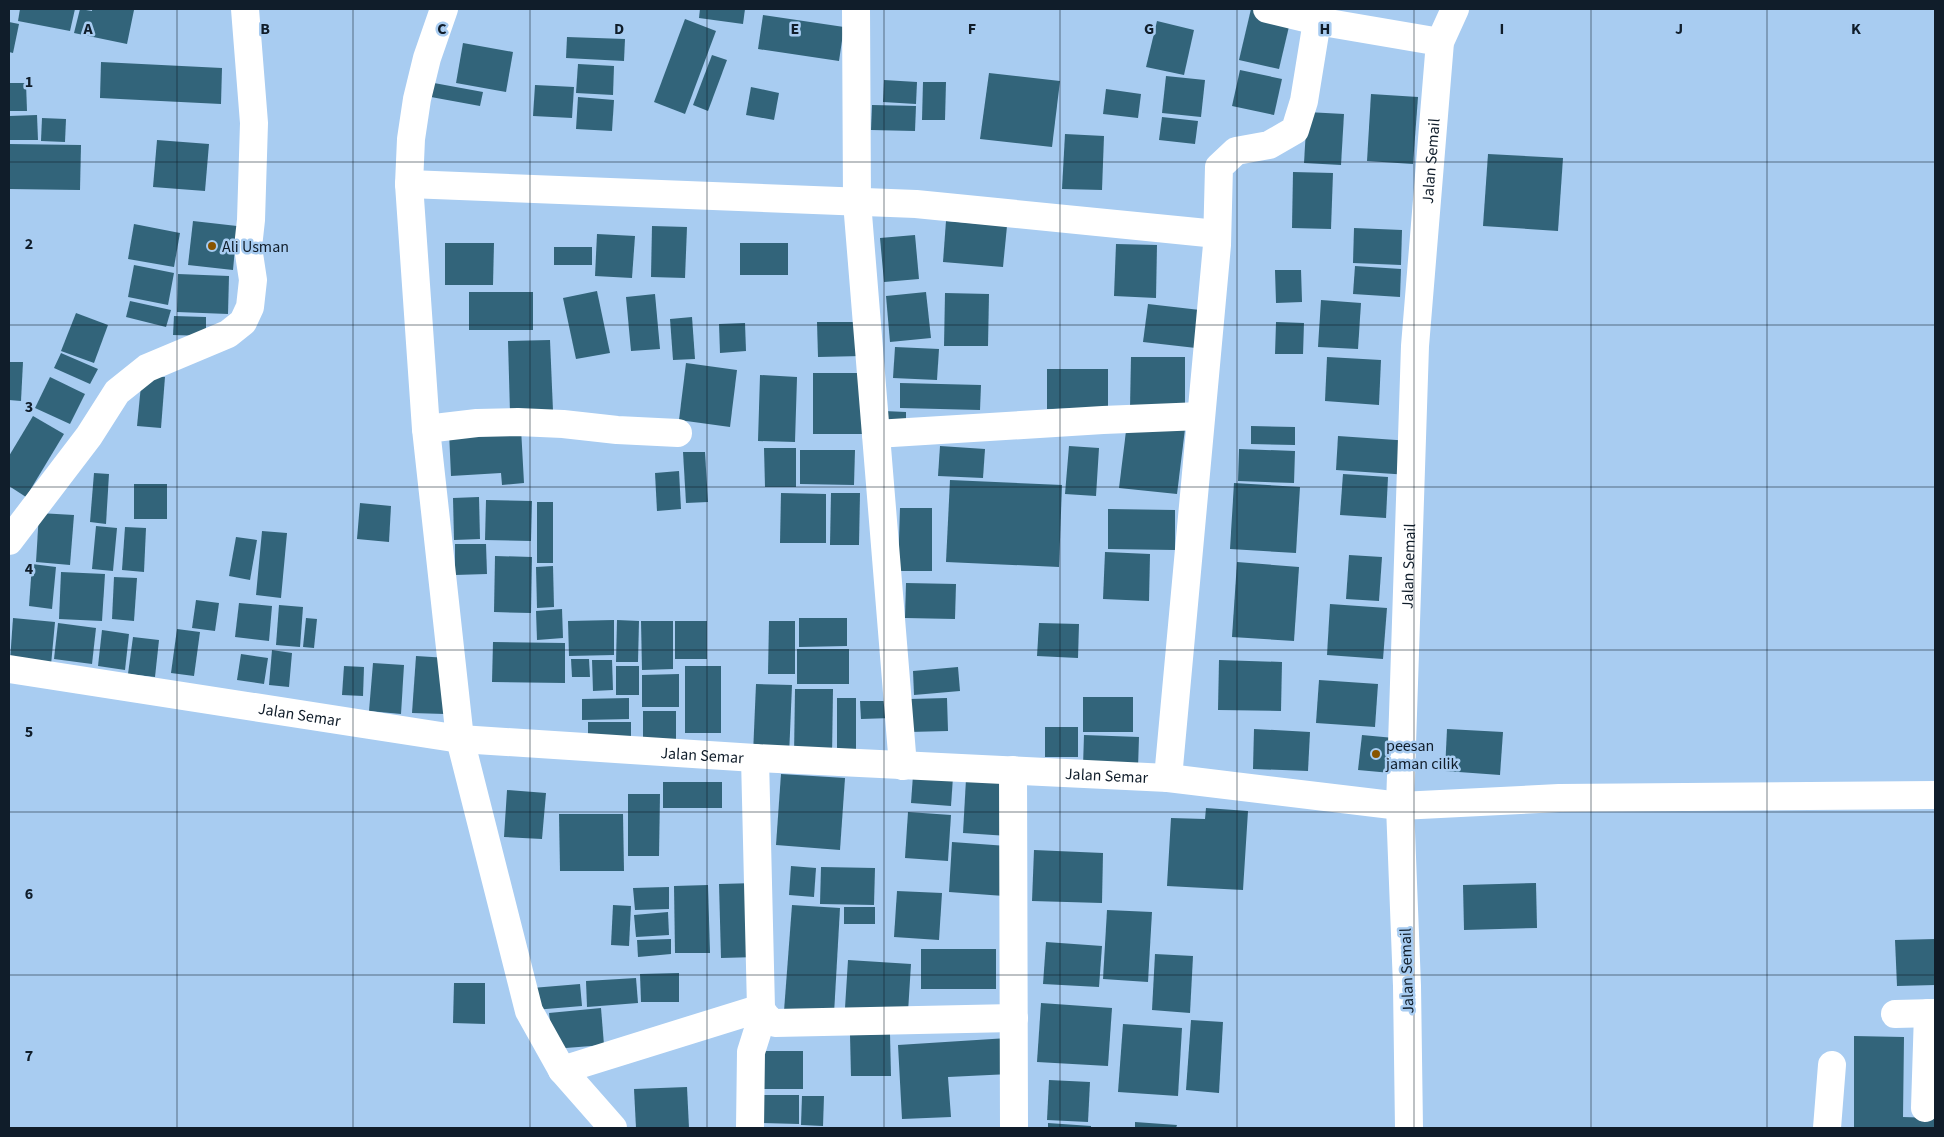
<svg xmlns="http://www.w3.org/2000/svg" width="1944" height="1137" font-family="'Source Sans 3',sans-serif">
	<rect width="100%" height="100%" fill="#a8ccf1"/>
	<!-- building -->
	<g fill="#32647a">
		<polygon points="20,9 75,9 70,31 18,21"/>
		<polygon points="80,9 92,11 92,9 134,10 127,44 74,33"/>
		<polygon points="700,9 745,9 743,24 699,18"/>
		<polygon points="1251,9 1291,18 1279,69 1239,60"/>
		<polygon points="763,15 844,27 839,61 758,49"/>
		<polygon points="685,19 716,31 685,114 654,102"/>
		<polygon points="1157,21 1194,30 1184,75 1146,67"/>
		<polygon points="9,22 19,24 13,53 9,52"/>
		<polygon points="567,37 625,39 624,61 566,58"/>
		<polygon points="463,43 513,52 506,92 456,83"/>
		<polygon points="712,55 727,60 708,111 693,105"/>
		<polygon points="101,62 222,68 221,104 100,98"/>
		<polygon points="578,64 614,66 613,95 576,93"/>
		<polygon points="1240,70 1282,79 1274,115 1232,106"/>
		<polygon points="989,73 1060,81 1052,147 980,139"/>
		<polygon points="1166,76 1205,80 1201,117 1162,113"/>
		<polygon points="884,80 917,82 916,104 883,102"/>
		<polygon points="923,82 946,82 945,120 922,120"/>
		<polygon points="9,83 26,83 27,111 9,111"/>
		<polygon points="434,83 483,92 480,106 431,97"/>
		<polygon points="535,85 574,87 572,118 533,116"/>
		<polygon points="751,87 779,93 774,120 746,115"/>
		<polygon points="1106,89 1141,94 1138,118 1103,114"/>
		<polygon points="1371,94 1418,97 1413,164 1367,161"/>
		<polygon points="578,97 614,100 612,131 576,129"/>
		<polygon points="872,105 916,106 915,131 871,130"/>
		<polygon points="1307,112 1344,114 1341,165 1304,163"/>
		<polygon points="37,115 38,140 9,140 9,116"/>
		<polygon points="1162,117 1198,121 1195,144 1159,140"/>
		<polygon points="42,118 66,119 65,142 41,141"/>
		<polygon points="1065,134 1104,136 1102,190 1062,189"/>
		<polygon points="157,140 209,144 205,191 153,187"/>
		<polygon points="9,144 81,145 80,190 9,189"/>
		<polygon points="1488,154 1563,158 1558,231 1483,226"/>
		<polygon points="1293,172 1333,173 1331,229 1292,228"/>
		<polygon points="193,221 237,226 233,270 188,265"/>
		<polygon points="946,221 1007,226 1003,267 943,262"/>
		<polygon points="134,224 180,233 174,267 128,259"/>
		<polygon points="652,226 687,227 685,278 651,277"/>
		<polygon points="1354,228 1402,230 1401,265 1353,263"/>
		<polygon points="597,234 635,236 632,278 595,276"/>
		<polygon points="915,235 919,279 884,282 880,238"/>
		<polygon points="445,243 494,243 493,285 445,285"/>
		<rect x="740" y="243" width="48" height="32"/>
		<polygon points="1116,244 1157,245 1156,298 1114,296"/>
		<rect x="554" y="247" width="38" height="18"/>
		<polygon points="134,265 174,273 168,305 128,297"/>
		<polygon points="1355,266 1401,269 1400,297 1353,294"/>
		<polygon points="1275,270 1301,270 1302,302 1276,303"/>
		<polygon points="178,274 229,276 228,314 177,312"/>
		<polygon points="597,291 610,353 576,359 563,298"/>
		<rect x="469" y="292" width="64" height="38"/>
		<polygon points="926,292 931,338 890,342 886,296"/>
		<polygon points="945,293 989,294 988,346 944,346"/>
		<polygon points="655,294 660,349 631,351 626,297"/>
		<polygon points="1321,300 1361,303 1358,349 1318,347"/>
		<polygon points="130,301 171,310 166,327 126,317"/>
		<polygon points="1148,304 1200,310 1196,348 1143,342"/>
		<polygon points="76,313 108,325 94,363 61,351"/>
		<polygon points="174,316 206,317 206,336 173,335"/>
		<polygon points="692,317 695,359 673,360 670,319"/>
		<polygon points="817,322 860,322 862,356 818,357"/>
		<polygon points="1276,322 1304,323 1303,354 1275,354"/>
		<polygon points="745,323 746,351 720,353 719,324"/>
		<polygon points="550,340 553,411 510,413 508,341"/>
		<polygon points="895,347 939,349 937,380 893,378"/>
		<polygon points="61,353 98,369 90,384 54,368"/>
		<polygon points="1131,357 1185,357 1185,409 1130,408"/>
		<polygon points="1327,357 1381,360 1379,405 1325,401"/>
		<polygon points="9,362 23,362 21,401 9,400"/>
		<polygon points="686,363 737,370 730,427 679,420"/>
		<polygon points="1047,369 1108,369 1108,408 1047,409"/>
		<rect x="813" y="373" width="50" height="61"/>
		<polygon points="142,375 165,377 161,428 137,426"/>
		<polygon points="760,375 797,377 795,442 758,441"/>
		<polygon points="50,377 85,394 70,424 35,408"/>
		<polygon points="900,383 981,385 980,410 900,408"/>
		<polygon points="884,411 906,412 906,429 884,429"/>
		<polygon points="33,416 64,434 26,497 9,486 9,456"/>
		<polygon points="1127,423 1185,429 1177,494 1119,488"/>
		<polygon points="1251,426 1295,427 1295,445 1251,444"/>
		<polygon points="521,428 524,483 502,485 501,473 451,476 449,432"/>
		<polygon points="1338,436 1411,441 1409,475 1336,470"/>
		<polygon points="940,446 985,449 983,478 938,476"/>
		<polygon points="1069,446 1099,448 1096,496 1065,494"/>
		<polygon points="764,448 796,448 796,487 765,487"/>
		<polygon points="1239,449 1295,451 1294,483 1238,481"/>
		<polygon points="800,450 855,450 854,485 800,484"/>
		<polygon points="683,452 705,452 708,502 686,503"/>
		<polygon points="679,471 681,509 657,511 655,473"/>
		<polygon points="94,473 109,474 106,524 90,522"/>
		<polygon points="1343,474 1388,477 1386,518 1340,515"/>
		<polygon points="950,480 1062,485 1059,567 946,562"/>
		<polygon points="1234,483 1300,487 1296,553 1230,549"/>
		<rect x="134" y="484" width="33" height="35"/>
		<polygon points="781,493 826,494 826,543 780,543"/>
		<polygon points="831,493 860,493 859,545 830,545"/>
		<polygon points="479,497 480,539 454,540 453,498"/>
		<polygon points="486,500 532,501 531,541 485,540"/>
		<rect x="537" y="502" width="16" height="61"/>
		<polygon points="360,503 391,506 389,542 357,539"/>
		<polygon points="900,508 932,508 932,571 898,571"/>
		<polygon points="1108,509 1175,510 1175,550 1108,549"/>
		<polygon points="39,513 74,515 70,565 36,562"/>
		<polygon points="96,526 117,528 113,571 92,569"/>
		<polygon points="125,527 146,528 144,572 122,570"/>
		<polygon points="262,531 287,533 281,598 256,595"/>
		<polygon points="236,537 257,540 250,580 229,576"/>
		<polygon points="455,544 486,544 487,574 455,575"/>
		<polygon points="1105,552 1150,554 1149,601 1103,599"/>
		<polygon points="1349,555 1382,557 1379,601 1346,599"/>
		<polygon points="495,556 532,557 531,613 494,612"/>
		<polygon points="1237,562 1299,567 1294,641 1232,637"/>
		<polygon points="32,564 56,567 52,609 29,606"/>
		<polygon points="553,566 554,607 537,608 536,567"/>
		<polygon points="61,572 105,574 102,621 59,619"/>
		<polygon points="114,577 137,578 134,621 112,619"/>
		<polygon points="906,583 956,584 955,619 905,618"/>
		<polygon points="196,600 219,603 215,631 192,628"/>
		<polygon points="239,603 272,606 269,641 235,637"/>
		<polygon points="1330,604 1387,608 1383,659 1327,655"/>
		<polygon points="279,605 303,607 300,647 276,645"/>
		<polygon points="562,609 563,638 537,640 536,611"/>
		<polygon points="13,618 55,622 51,665 10,661"/>
		<polygon points="306,618 317,619 314,648 303,647"/>
		<polygon points="799,618 847,618 847,646 799,647"/>
		<polygon points="614,620 614,655 569,656 568,621"/>
		<polygon points="617,620 639,621 638,662 616,662"/>
		<polygon points="641,621 673,621 673,669 642,670"/>
		<rect x="675" y="621" width="32" height="38"/>
		<polygon points="769,621 795,621 795,674 768,674"/>
		<polygon points="58,623 96,628 92,664 54,659"/>
		<polygon points="1039,623 1079,624 1078,658 1037,656"/>
		<polygon points="177,629 200,632 194,676 171,673"/>
		<polygon points="102,630 129,634 125,670 98,666"/>
		<polygon points="133,637 159,640 155,677 128,674"/>
		<polygon points="493,642 565,643 565,683 492,682"/>
		<rect x="797" y="649" width="52" height="35"/>
		<polygon points="272,650 292,653 289,687 269,685"/>
		<polygon points="241,654 268,658 264,684 237,680"/>
		<polygon points="416,656 448,658 445,714 412,713"/>
		<polygon points="571,659 589,659 590,677 572,677"/>
		<polygon points="592,660 612,660 613,690 593,691"/>
		<polygon points="1219,660 1282,662 1281,711 1218,710"/>
		<polygon points="373,663 404,665 401,714 369,711"/>
		<polygon points="344,666 364,667 363,696 342,695"/>
		<rect x="616" y="666" width="23" height="29"/>
		<rect x="685" y="666" width="36" height="67"/>
		<polygon points="958,667 960,691 914,695 913,671"/>
		<polygon points="679,674 679,707 642,707 642,675"/>
		<polygon points="1319,680 1378,684 1375,727 1316,723"/>
		<polygon points="756,684 792,685 789,756 753,754"/>
		<polygon points="795,689 833,689 832,757 794,756"/>
		<rect x="1083" y="697" width="50" height="35"/>
		<polygon points="629,698 629,719 582,720 582,699"/>
		<rect x="837" y="698" width="19" height="59"/>
		<polygon points="947,698 948,731 909,732 909,699"/>
		<polygon points="860,701 891,701 892,718 861,719"/>
		<polygon points="643,711 676,711 676,749 643,748"/>
		<rect x="588" y="722" width="43" height="24"/>
		<rect x="1045" y="727" width="33" height="30"/>
		<polygon points="1254,729 1310,732 1308,771 1253,769"/>
		<polygon points="1447,729 1503,732 1500,775 1445,771"/>
		<polygon points="1084,735 1139,737 1138,768 1083,766"/>
		<polygon points="1362,735 1394,738 1391,773 1358,770"/>
		<polygon points="781,774 845,778 840,850 776,845"/>
		<polygon points="913,775 953,777 951,806 911,803"/>
		<polygon points="966,779 1011,782 1008,836 963,833"/>
		<rect x="663" y="782" width="59" height="26"/>
		<polygon points="507,790 546,793 542,839 504,837"/>
		<polygon points="628,794 660,794 659,856 628,856"/>
		<polygon points="1206,808 1248,811 1243,890 1167,886 1171,818 1205,819"/>
		<polygon points="908,812 951,815 948,861 905,858"/>
		<polygon points="559,814 623,814 624,871 560,871"/>
		<polygon points="952,842 1007,846 1004,896 949,892"/>
		<polygon points="1034,850 1103,853 1102,903 1032,901"/>
		<polygon points="791,866 816,868 814,897 789,895"/>
		<polygon points="821,867 875,868 874,905 820,904"/>
		<polygon points="756,883 758,957 721,958 719,884"/>
		<polygon points="1536,883 1537,928 1464,930 1463,885"/>
		<polygon points="708,885 710,953 675,953 674,886"/>
		<polygon points="669,887 669,909 635,910 633,888"/>
		<polygon points="897,891 942,893 939,940 894,937"/>
		<polygon points="613,905 631,906 629,946 611,945"/>
		<polygon points="792,905 840,908 834,1014 784,1011"/>
		<rect x="844" y="907" width="31" height="17"/>
		<polygon points="1107,910 1152,912 1148,982 1103,979"/>
		<polygon points="668,912 669,935 636,937 634,915"/>
		<polygon points="671,939 671,954 638,957 637,940"/>
		<polygon points="1935,939 1935,985 1897,986 1895,940"/>
		<polygon points="1046,942 1102,946 1099,987 1043,984"/>
		<rect x="921" y="949" width="75" height="40"/>
		<polygon points="1155,954 1193,956 1190,1013 1152,1010"/>
		<polygon points="848,960 911,964 908,1012 845,1008"/>
		<polygon points="679,973 679,1002 641,1002 640,974"/>
		<polygon points="636,978 638,1003 587,1007 586,981"/>
		<polygon points="454,983 485,983 485,1024 453,1023"/>
		<polygon points="580,984 582,1006 534,1010 532,988"/>
		<polygon points="1041,1003 1112,1008 1108,1066 1037,1062"/>
		<polygon points="601,1008 604,1045 553,1049 549,1013"/>
		<polygon points="1191,1020 1223,1022 1219,1093 1186,1090"/>
		<polygon points="1123,1024 1182,1028 1178,1096 1118,1092"/>
		<polygon points="890,1034 891,1076 851,1076 850,1035"/>
		<polygon points="1854,1036 1904,1037 1903,1117 1935,1118 1935,1128 1854,1128"/>
		<polygon points="1008,1038 1010,1074 948,1077 951,1117 902,1119 898,1045"/>
		<rect x="758" y="1051" width="45" height="38"/>
		<polygon points="1049,1080 1090,1082 1088,1122 1047,1120"/>
		<polygon points="687,1087 689,1128 636,1128 634,1089"/>
		<polygon points="758,1095 799,1095 799,1124 758,1123"/>
		<polygon points="802,1096 824,1096 823,1126 801,1125"/>
		<polygon points="1135,1122 1177,1125 1176,1128 1135,1128"/>
		<polygon points="1048,1123 1091,1126 1091,1128 1048,1128"/>
	</g>
	<g fill="none" stroke-linecap="round" stroke-linejoin="round">
		<!-- minor -->
		<g stroke="#fff" stroke-width="28">
			<polyline points="444,9 427,58 417,99 411,139 409,184 426,429 460,739 529,1011 562,1070 613,1128"/>
			<polyline points="856,9 857,202 903,766"/>
			<polyline points="1267,9 1317,21 1440,42"/>
			<polyline points="409,184 916,204 1217,234"/>
			<polyline points="426,429 477,423 518,422 563,424 617,430 678,433"/>
			<polyline points="876,434 1103,420 1201,416"/>
			<polyline points="9,541 89,436 117,392 147,368 228,334 243,322 250,307 253,280 248,247 251,220 254,123 245,9"/>
			<path id="s1" d="M9,669L460,739L755,758L1168,778L1400,806L1559,798L1935,795"/>
			<path d="M755,758L761,1008C764,1016 768,1020 775,1023L1014,1018"/>
			<polyline points="1013,770 1014,1128"/>
			<polyline points="1168,778 1217,245 1219,167 1236,151 1269,145 1295,130 1304,101 1317,21"/>
			<polyline points="1895,1014 1935,1013"/>
			<polyline points="562,1070 761,1008"/>
			<polyline points="1925,1108 1928,1013"/>
			<polyline points="750,1128 751,1052 763,1014"/>
			<path id="s2" d="M1409,1128L1407,986L1400,806L1415,346L1440,42L1455,9"/>
			<polyline points="1827,1128 1832,1065"/>
		</g>
	</g>
	<!-- grid -->
	<path fill="none" stroke="#101d2a" stroke-width="1" stroke-opacity="0.55" d="M177,9V1128M353,9V1128M530,9V1128M707,9V1128M884,9V1128M1060,9V1128M1237,9V1128M1414,9V1128M1591,9V1128M1767,9V1128M9,162H1935M9,325H1935M9,487H1935M9,650H1935M9,812H1935M9,975H1935"/>
	<!-- markers -->
	<g fill="#885400" stroke="#a8ccf1" stroke-width="2">
		<circle cx="212" cy="246" r="5"/>
		<circle cx="1376" cy="754" r="5"/>
	</g>
	<g text-anchor="middle" stroke-width="5" stroke-linejoin="round" paint-order="stroke">
		<!-- street labels -->
		<g font-size="16" fill="#101d2a" stroke="#a8ccf1">
			<text dy="6" stroke="none"><textPath href="#s2" startOffset="968">Jalan Semail</textPath></text>
			<text dy="6" stroke="none"><textPath href="#s2" startOffset="562">Jalan Semail</textPath></text>
			<text dy="6" stroke="none"><textPath href="#s1" startOffset="294">Jalan Semar</textPath></text>
			<text dy="6" stroke="none"><textPath href="#s1" startOffset="699">Jalan Semar</textPath></text>
			<text dy="6" stroke="none"><textPath href="#s1" startOffset="1104">Jalan Semar</textPath></text>
			<text transform="translate(1406 971) rotate(-92)" y="6">Jalan Semail</text>
		</g>
		<!-- poi labels -->
		<g font-size="16" fill="#101d2a" stroke="#a8ccf1" text-anchor="start">
			<text x="222" y="252">Ali Usman</text>
			<text x="1386" y="751">peesan<tspan x="1386" dy="18">jaman cilik</tspan></text>
		</g>
	</g>
	<g font-size="16" text-anchor="middle" font-weight="bold" fill="#101d2a" stroke="#a8ccf1" stroke-width="5" stroke-linejoin="round" paint-order="stroke">
		<text x="88" y="34">A</text>
		<text x="265" y="34">B</text>
		<text x="442" y="34">C</text>
		<text x="619" y="34">D</text>
		<text x="795" y="34">E</text>
		<text x="972" y="34">F</text>
		<text x="1149" y="34">G</text>
		<text x="1325" y="34">H</text>
		<text x="1502" y="34">I</text>
		<text x="1679" y="34">J</text>
		<text x="1856" y="34">K</text>
		<text x="29" y="87">1</text>
		<text x="29" y="249">2</text>
		<text x="29" y="412">3</text>
		<text x="29" y="574">4</text>
		<text x="29" y="737">5</text>
		<text x="29" y="899">6</text>
		<text x="29" y="1061">7</text>
	</g>
	<!-- border -->
	<rect width="1944" height="1137" fill="none" stroke="#101d2a" stroke-width="20"/>
</svg>
